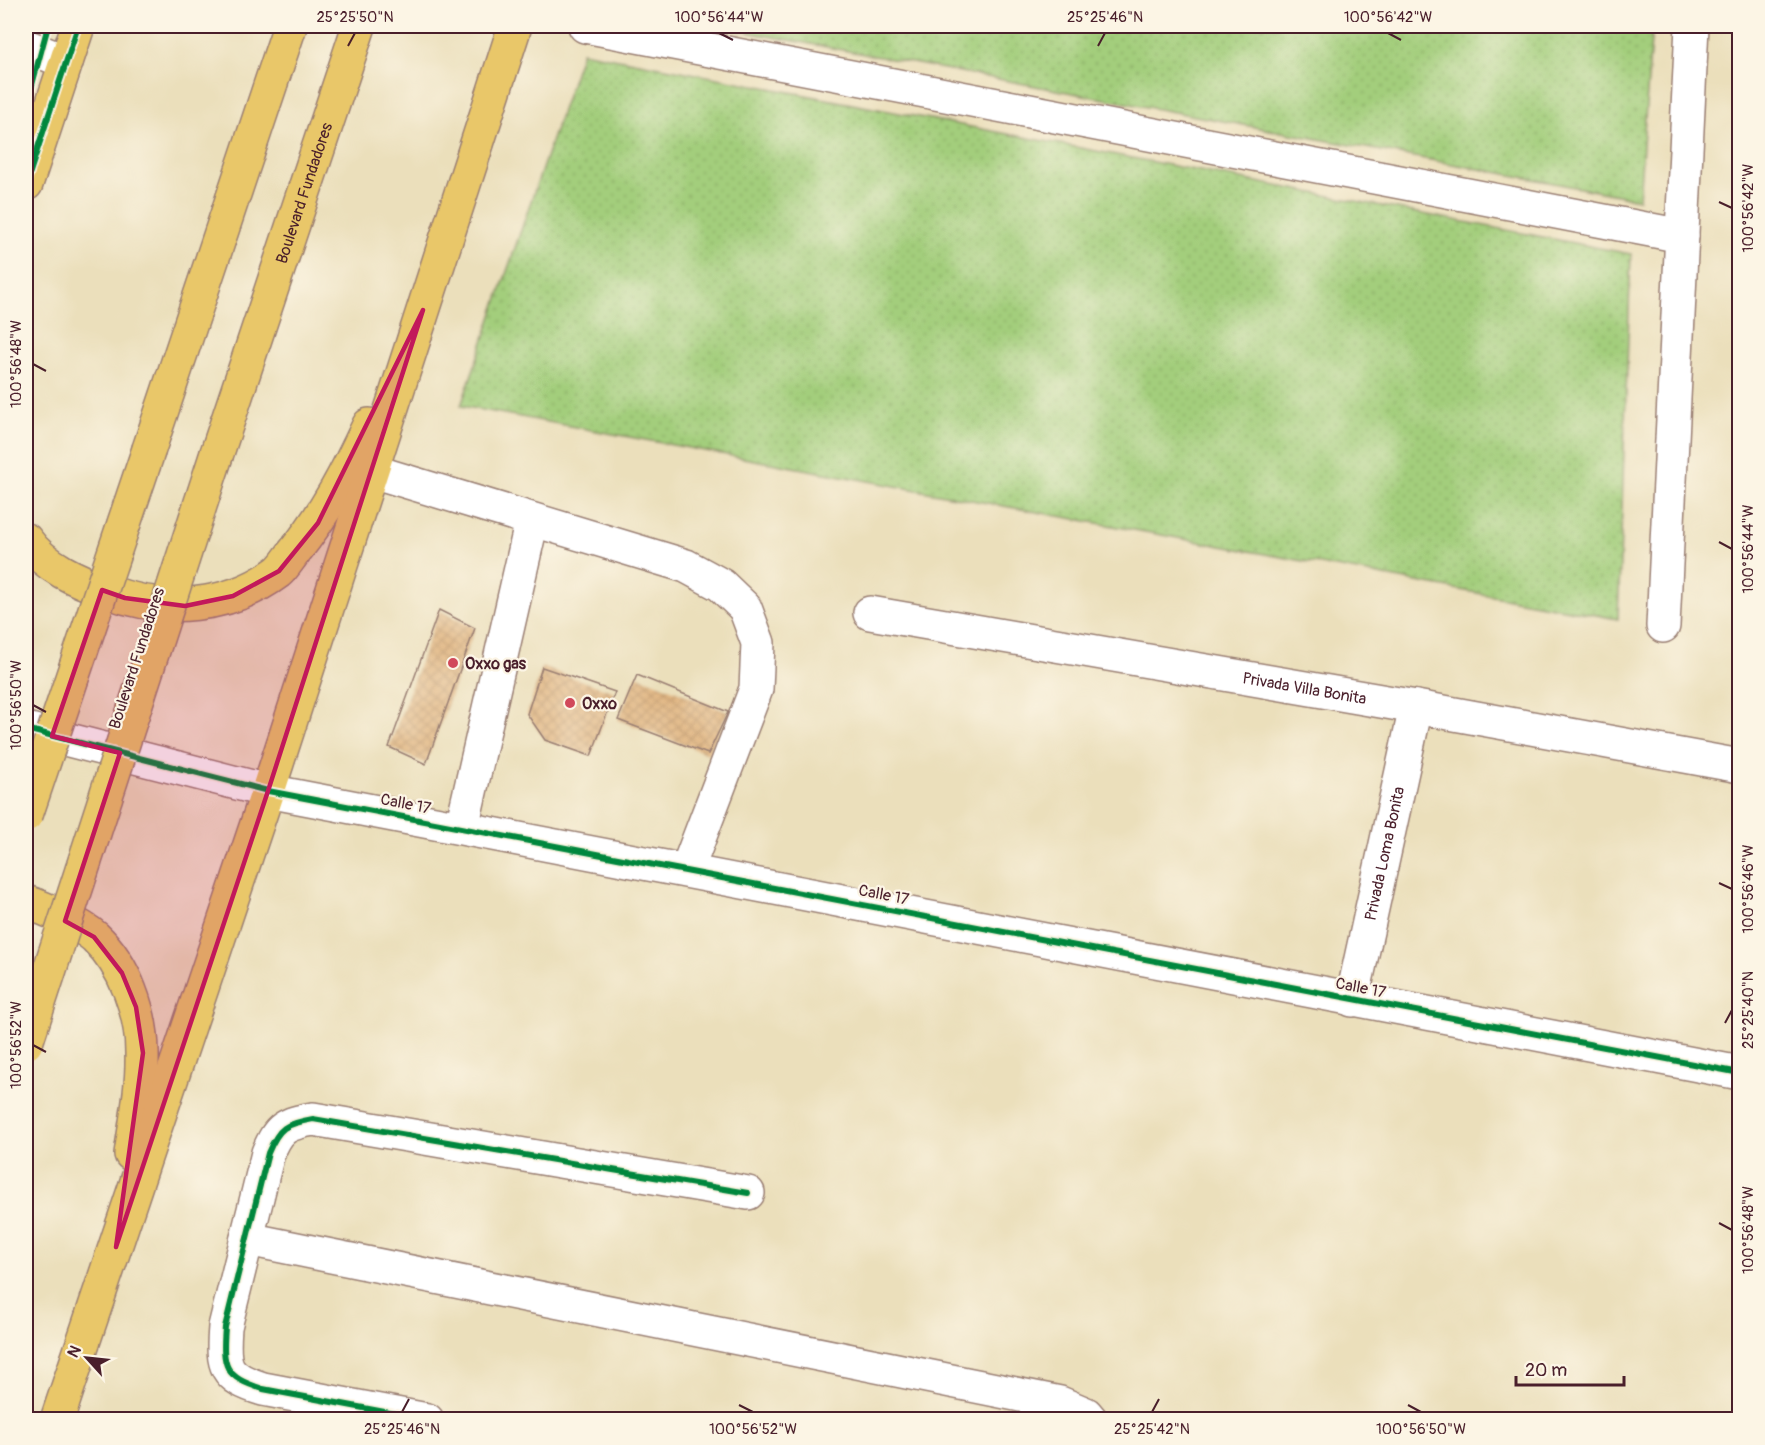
<svg xmlns="http://www.w3.org/2000/svg" width="1765" height="1445" font-family="Pangolin,sans-serif">
	<defs>
		<pattern id="grass-dots" width="8" height="8" patternUnits="userSpaceOnUse" patternTransform="scale(1.5)"><rect width="8" height="8" fill="#a3ce7b"/><path d="M2 2h.1M6 6h.1" fill="none" stroke="#8eb06a" stroke-width="1.8" stroke-linecap="round"/></pattern>
		<pattern id="building-cross-hatch" width="8" height="8" patternUnits="userSpaceOnUse" patternTransform="scale(1.5)"><rect width="8" height="8" fill="#e0b581"/><path d="M0 0l8 8M0 8l8-8" fill="none" stroke="#c29b70"/></pattern>
	</defs>
	<rect width="100%" height="100%" fill="#fcf5e5"/>
	<filter id="ink" filterUnits="userSpaceOnUse"><feTurbulence type="fractalNoise" baseFrequency=".0167" numOctaves="2"/><feDisplacementMap in="SourceGraphic" scale="12" xChannelSelector="R" yChannelSelector="G"/><feConvolveMatrix kernelMatrix="1 2 1 2 8 2 1 2 1" color-interpolation-filters="sRGB"/></filter>
	<filter id="wash" filterUnits="userSpaceOnUse"><feTurbulence type="fractalNoise" baseFrequency=".008" numOctaves="4" result="noise"/><feDisplacementMap in="SourceGraphic" scale="24" xChannelSelector="R" yChannelSelector="G"/><feGaussianBlur stdDeviation="1.35" result="paint"/><feColorMatrix in="noise" values="0 0 0 0 0 0 0 0 0 0 0 0 0 0 0 0 0 1.4 0 .05"/><feComposite in="paint" operator="in"/></filter>
	<g filter="url(#wash)">
		<rect width="100%" height="100%" fill="#ebdfbb"/>
		<!-- grass -->
		<g fill="url(#grass-dots)" stroke="#767653" stroke-width="1.5">
			<polygon points="714,26 1652,26 1639,199"/>
			<polygon points="582,52 1631,254 1618,619 461,406"/>
		</g>
		<g id="blocks">
			<!-- building -->
			<g fill="url(#building-cross-hatch)">
				<polygon points="439,610 475,628 426,764 389,747"/>
				<polygon points="542,667 615,692 591,756 545,740 527,714"/>
				<polygon points="637,675 728,712 708,754 618,720"/>
			</g>
		</g>
	</g>
	<g filter="url(#ink)">
		<use href="#blocks" fill-opacity="0" stroke="#9a7f73" stroke-width="1.5"/>
		<g fill="none" stroke-linecap="round" stroke-linejoin="round">
			<!-- minor casing -->
			<g stroke="#9a7f73" stroke-width="36">
				<g id="minor">
					<polyline points="585,26 1682,236"/>
					<polyline points="26,46 66,62"/>
					<polyline points="372,471 686,566 721,585 745,608 758,643 756,689 687,870"/>
					<path id="s1" d="M870,613L1416,707L1740,766"/>
					<polyline points="1663,626 1692,26"/>
					<polyline points="26,729 268,791 1740,1073"/>
					<polyline points="462,827 532,520"/>
					<path id="s2" d="M1352,1000L1416,707"/>
					<polyline points="247,1239 1060,1403 1086,1414 1091,1420"/>
					<path d="M427,1420L263,1389C224,1377 222,1367 225,1327L268,1153C279,1127 285,1124 313,1119L748,1193"/>
				</g>
			</g>
			<!-- major casing -->
			<g stroke="#9a7f73" stroke-width="36">
				<g id="major">
					<polyline points="26,184 78,26"/>
					<path d="M26,540C45,567 78,581 109,592C164,613 230,608 278,572C284,567 290,557 295,551C326,513 348,470 369,425"/>
					<path d="M26,902C45,908 80,924 95,937C125,965 142,1013 142,1053C143,1086 136,1121 131,1154"/>
					<polyline points="57,1420 268,791 515,26"/>
				</g>
			</g>
			<!-- highway casing -->
			<g stroke="#9a7f73" stroke-width="36">
				<g id="highway">
					<polyline points="149,449 290,26"/>
					<path id="s3" d="M217,453L359,26"/>
				</g>
			</g>
			<!-- minor -->
			<use href="#minor" stroke="#fff" stroke-width="33"/>
			<!-- major -->
			<use href="#major" stroke="#e9c769" stroke-width="33"/>
			<!-- highway -->
			<use href="#highway" stroke="#e9c769" stroke-width="33"/>
			<!-- highway-bridge casing -->
			<g stroke="#9a7f73" stroke-width="36" stroke-linecap="butt">
				<g id="highway-bridge">
					<polyline points="26,815 149,449"/>
					<polyline points="26,1043 217,453"/>
				</g>
			</g>
			<!-- highway-bridge -->
			<use href="#highway-bridge" stroke="#e9c769" stroke-width="33"/>
			<!-- cycleway casing -->
			<g stroke="#fcf5e5" stroke-width="10">
				<g id="cycleway">
					<polyline points="26,107 48,26"/>
					<polyline points="26,184 78,26"/>
					<polyline points="26,729 268,791 1740,1073"/>
					<path d="M427,1420L263,1389C224,1377 222,1367 225,1327L268,1153C279,1127 285,1124 313,1119L748,1193"/>
				</g>
			</g>
			<!-- cycleway -->
			<use href="#cycleway" stroke="#00873e" stroke-width="6"/>
		</g>
	</g>
	<!-- marked area -->
	<path fill="#c2185b" fill-opacity="0.2" stroke="#c2185b" stroke-width="4.5" stroke-linejoin="round" d="M423,310L268,791L116,1247L143,1053L136,1007L122,973L94,937L65,921L120,753L52,736L102,590L125,598L185,606L233,596L279,571L318,523Z"/>
	<!-- ticks -->
	<path fill="none" stroke="#4a1f2b" stroke-width="2" d="M719,33L733,40M1388,33L1401,40M348,46L355,33M1098,46L1105,33M1719,202L1732,208M33,364L46,371M1719,542L1732,549M33,705L46,712M1719,883L1732,889M1725,1023L1732,1010M33,1045L46,1052M1719,1223L1732,1230M739,1405L753,1412M1408,1405L1421,1412M402,1412L409,1399M1152,1412L1159,1399"/>
	<!-- markers -->
	<g fill="#d1495b" stroke="#fcf5e5" stroke-width="2">
		<circle cx="453" cy="663" r="6"/>
		<circle cx="570" cy="703" r="6"/>
	</g>
	<g text-anchor="middle" stroke-width="4.5" stroke-linejoin="round" paint-order="stroke">
		<!-- street labels -->
		<g font-size="16" fill="#4a1f2b" stroke="#fcf5e5">
			<text dy="6" stroke="none"><textPath href="#s3" startOffset="274">Boulevard Fundadores</textPath></text>
			<text transform="translate(136 658) rotate(-72)" y="6">Boulevard Fundadores</text>
			<text dy="6" stroke="none"><textPath href="#s1" startOffset="441">Privada Villa Bonita</textPath></text>
			<text transform="translate(406 803) rotate(11)" y="6">Calle 17</text>
			<text dy="6" stroke="none"><textPath href="#s2" startOffset="150">Privada Loma Bonita</textPath></text>
			<text transform="translate(884 894) rotate(11)" y="6">Calle 17</text>
			<text transform="translate(1361 987) rotate(11)" y="6">Calle 17</text>
		</g>
		<!-- poi labels -->
		<g font-size="16" font-weight="bold" fill="#4a1f2b" stroke="#fcf5e5" text-anchor="start">
			<text x="465" y="669">Oxxo gas</text>
			<text x="582" y="709">Oxxo</text>
		</g>
	</g>
	<!-- margin -->
	<rect width="1765" height="1445" fill="none" stroke="#fcf5e5" stroke-width="66"/>
	<!-- north arrow -->
	<g transform="translate(87 1358) rotate(297)" stroke="#fcf5e5" stroke-width="4.5" paint-order="stroke">
	<path d="M0-4.5L10 22L0 15L-10 22Z" fill="#4a1f2b"/>
	<text y="-9" font-size="16" font-weight="bold" text-anchor="middle" fill="#4a1f2b">N</text>
	</g>
	<!-- scale -->
	<path d="M1516 1376v9h108v-9" fill="none" stroke="#4a1f2b" stroke-width="3"/>
	<text x="1525" y="1376" font-size="18" fill="#4a1f2b" stroke="#fcf5e5" stroke-width="4.5" paint-order="stroke">20 m</text>
	<rect x="33" y="33" width="1699" height="1379" fill="none" stroke="#4a1f2b" stroke-width="2"/>
	<g font-size="15" text-anchor="middle" fill="#4a1f2b">
		<text x="355" y="22">25°25'50"N</text>
		<text x="719" y="22">100°56'44"W</text>
		<text x="1105" y="22">25°25'46"N</text>
		<text x="1388" y="22">100°56'42"W</text>
		<text transform="translate(1748 208) rotate(-90)" y="5">100°56'42"W</text>
		<text transform="translate(16 364) rotate(-90)" y="5">100°56'48"W</text>
		<text transform="translate(1748 549) rotate(-90)" y="5">100°56'44"W</text>
		<text transform="translate(16 705) rotate(-90)" y="5">100°56'50"W</text>
		<text transform="translate(1748 889) rotate(-90)" y="5">100°56'46"W</text>
		<text transform="translate(1748 1010) rotate(-90)" y="5">25°25'40"N</text>
		<text transform="translate(16 1045) rotate(-90)" y="5">100°56'52"W</text>
		<text transform="translate(1748 1230) rotate(-90)" y="5">100°56'48"W</text>
		<text x="402" y="1434">25°25'46"N</text>
		<text x="753" y="1434">100°56'52"W</text>
		<text x="1152" y="1434">25°25'42"N</text>
		<text x="1421" y="1434">100°56'50"W</text>
	</g>
</svg>
